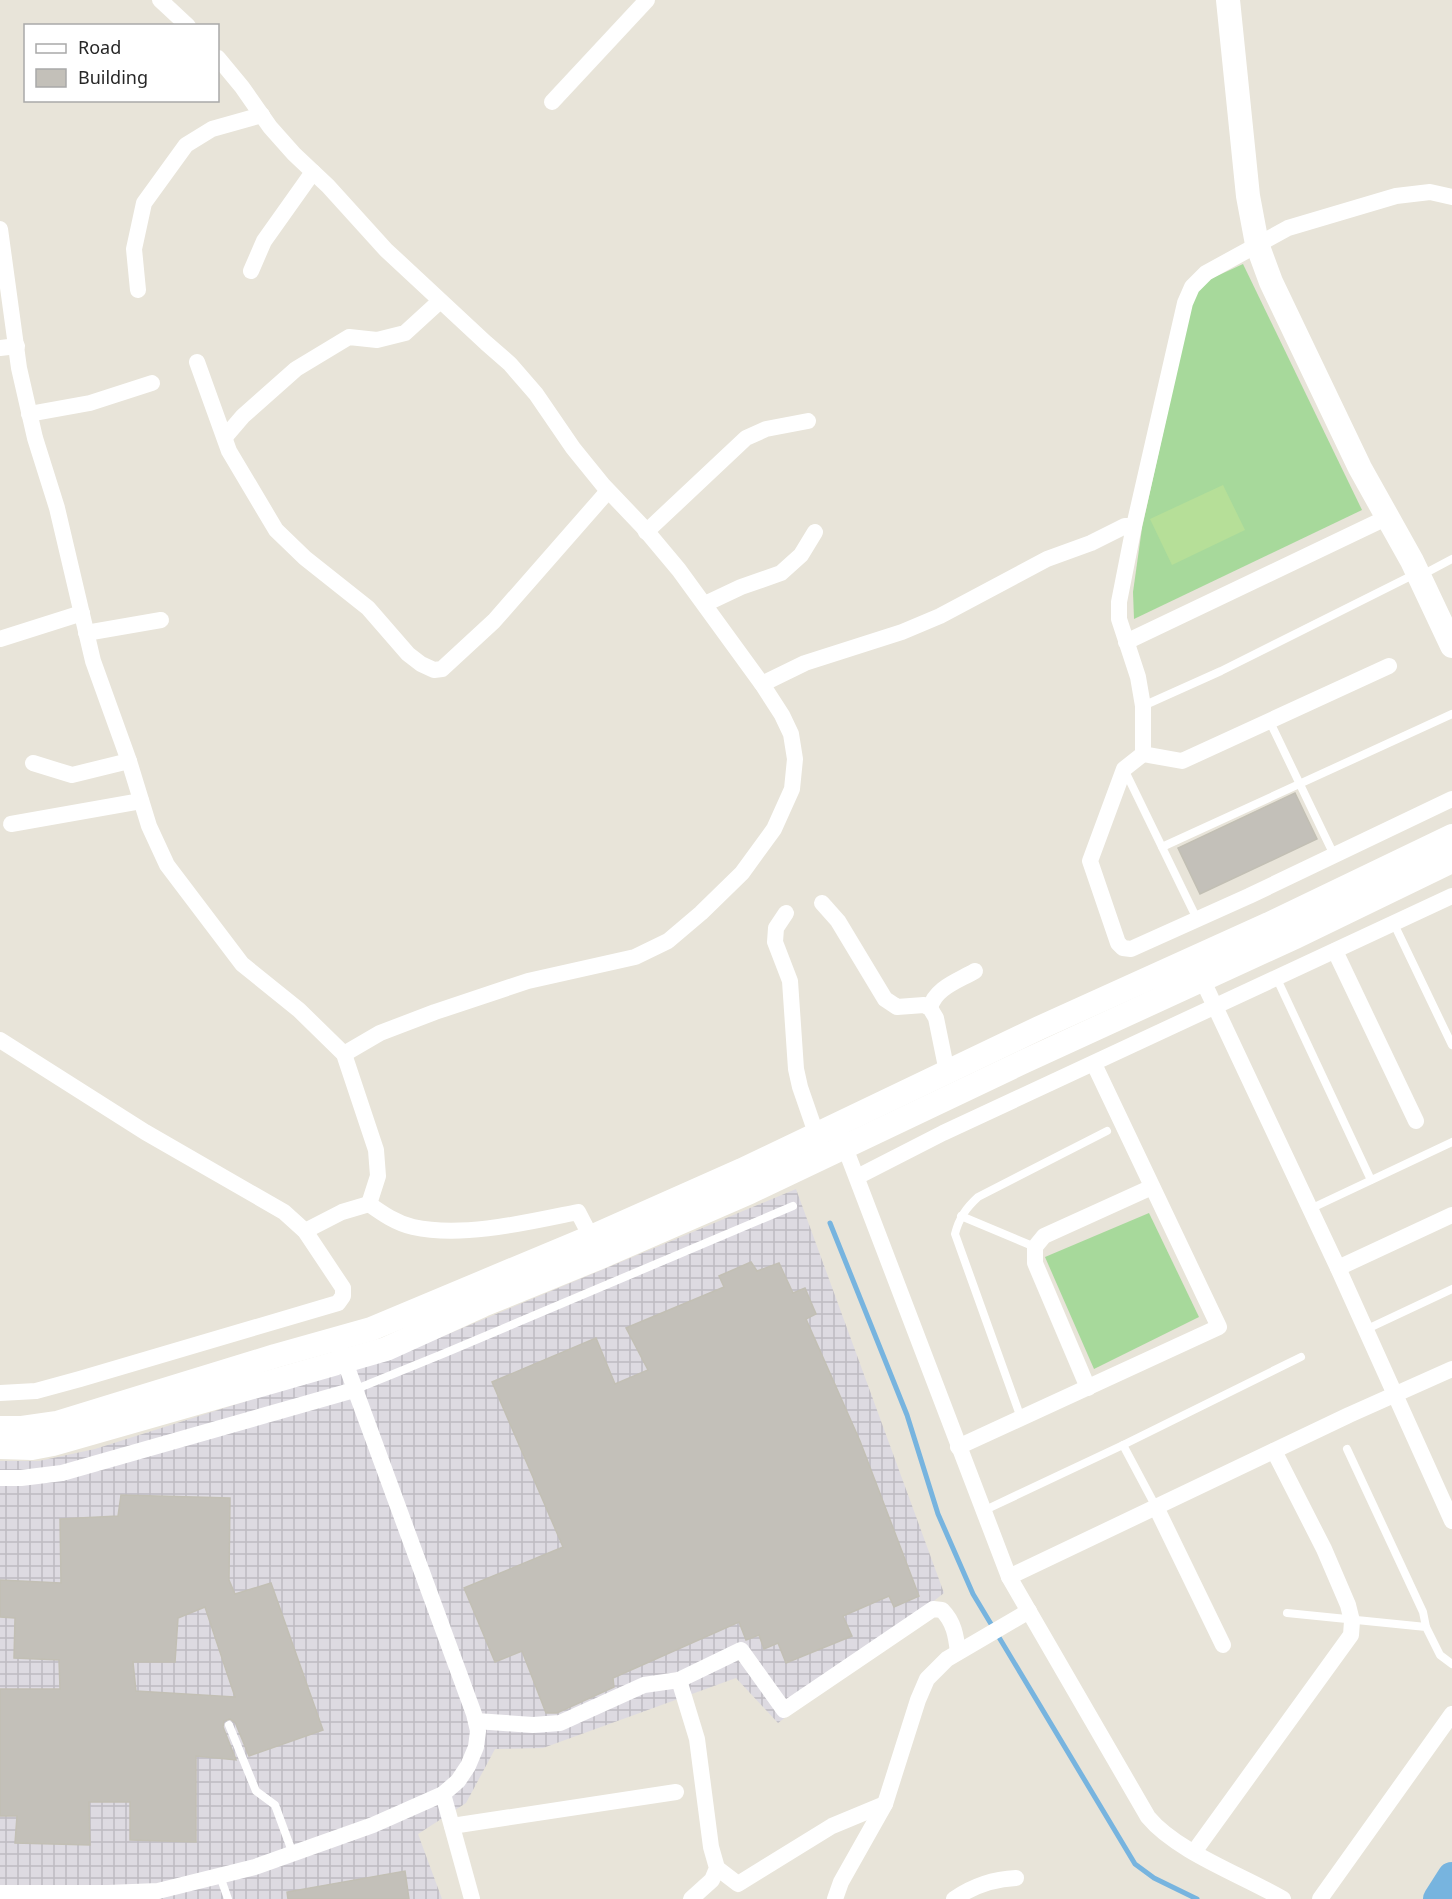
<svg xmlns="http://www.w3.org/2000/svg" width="1452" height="1899" font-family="'Noto Sans',sans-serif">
	<defs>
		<pattern id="industrial-grid" width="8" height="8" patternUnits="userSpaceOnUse" patternTransform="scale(1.5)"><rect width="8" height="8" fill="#dddae1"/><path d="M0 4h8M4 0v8" fill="none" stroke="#bebbc1"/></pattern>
	</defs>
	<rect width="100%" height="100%" fill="#e8e4d9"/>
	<!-- industrial -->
	<polygon fill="url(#industrial-grid)" points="796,1189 944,1593 778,1723 736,1678 543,1748 495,1749 466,1803 418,1834 442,1899 0,1899 0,1461 39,1461 95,1449 417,1347"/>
	<!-- grass -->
	<g fill="#a7d99b">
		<polygon points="1243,264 1362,510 1134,619 1133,592 1142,528 1193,297 1206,281"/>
		<polygon points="1149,1213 1199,1317 1094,1369 1045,1257"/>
	</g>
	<!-- pitch -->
	<polygon fill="#b6df98" points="1223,485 1245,530 1172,565 1150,519"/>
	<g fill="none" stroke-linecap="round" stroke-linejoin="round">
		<!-- stream -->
		<polyline stroke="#77b4df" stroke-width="5" points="830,1223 907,1415 938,1514 973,1594 1135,1864 1154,1878 1197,1899"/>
		<!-- river -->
		<polyline stroke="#77b4df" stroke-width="30" points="1438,1899 1452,1877"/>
	</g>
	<!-- building -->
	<g fill="#c3c0b9" stroke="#c2bfb4" stroke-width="1.5" fill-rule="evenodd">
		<polygon points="1295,793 1317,839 1200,894 1178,848"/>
		<polygon points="751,1262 757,1271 779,1263 793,1293 805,1288 816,1314 806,1319 860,1441 919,1596 894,1607 889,1596 843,1616 852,1636 786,1663 778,1643 764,1649 759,1635 746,1640 739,1622 613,1678 614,1687 557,1713 546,1713 522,1651 495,1662 464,1588 563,1547 492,1382 596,1338 615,1384 648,1370 626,1328 724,1287 719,1276"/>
		<path d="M121,1495L230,1498L229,1580L235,1594L271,1583L323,1730L249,1756L235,1722L230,1719L224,1721L223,1727L236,1760L196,1756V1842L130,1840V1802H89L90,1845L15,1843L17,1816H0V1689H60L59,1660L14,1658L15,1618L0,1617V1580L61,1583L60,1519L118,1516ZM205,1607L235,1697L136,1691L133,1662H175L178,1618Z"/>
		<polygon points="405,1871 409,1899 288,1899 287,1892"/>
	</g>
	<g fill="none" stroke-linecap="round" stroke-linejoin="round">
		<!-- lane -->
		<g stroke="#fff" stroke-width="8">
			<polyline points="1420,576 1452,559"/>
			<polyline points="1143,706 1221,671 1415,574"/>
			<polyline points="1270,722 1334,855"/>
			<polyline points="1124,769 1197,919"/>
			<polyline points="1162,847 1452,714"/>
			<polyline points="1394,924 1452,1045"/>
			<polyline points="1277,979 1371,1180"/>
			<polyline points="1310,1209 1452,1142"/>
			<polyline points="961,1216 1035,1247"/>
			<polyline points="1365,1330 1452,1289"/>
			<polyline points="354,1390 445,1353 793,1206"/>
			<path d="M1021,1418L955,1234C959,1218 966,1208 978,1197L1107,1131"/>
			<polyline points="1123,1445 1156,1507"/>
			<polyline points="1347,1449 1423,1612 1426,1627"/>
			<polyline points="983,1511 1123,1445 1301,1357"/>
			<polyline points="1287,1613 1426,1627 1440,1655 1452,1664"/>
			<polyline points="229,1725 256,1791 275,1805 293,1854"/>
			<polyline points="220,1876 228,1899"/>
		</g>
		<!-- street -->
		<g stroke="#fff" stroke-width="16">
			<polyline points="160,0 188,26"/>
			<polyline points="218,58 242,87 270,127 294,154 328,186 386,250 486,343 510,364 536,394 573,448 603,485 643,527 679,570 762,684 782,715 791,734 795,759 792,789 774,829 742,873 701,913 668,941 635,957 528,981 435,1012 380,1033 344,1054"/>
			<polyline points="552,102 647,0"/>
			<polyline points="0,229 19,368 35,438 57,508 93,661 129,761 149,826 167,865 242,964 299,1010 344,1054 376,1150 378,1176 369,1204"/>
			<polyline points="251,271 264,241 313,172"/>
			<polyline points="138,290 134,249 144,203 186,145 212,129 262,115"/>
			<polyline points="0,348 17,346"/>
			<polyline points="197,362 229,451 276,530 305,558 368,608 408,654 421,664 434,670 442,669 494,621 608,491"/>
			<polyline points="29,414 90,403 152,383"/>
			<polyline points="225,437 243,416 296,369 349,337 377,340 405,333 440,301"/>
			<polyline points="646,532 746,438 766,429 808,421"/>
			<polyline points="705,604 741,587 781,573 801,555 815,532"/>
			<polyline points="86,633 161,620"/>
			<polyline points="0,639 82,613"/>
			<polyline points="1126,642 1388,517"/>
			<polyline points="1389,666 1182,761 1143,754 1143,706 1138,677 1119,619 1119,602 1134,526 1185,303 1192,287 1206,273 1288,228 1396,196 1430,192 1452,197"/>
			<polyline points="762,684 805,663 902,632 940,616 1047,559 1091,543 1125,526 1134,526"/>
			<polyline points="1143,754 1124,769 1090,861 1118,943 1123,948 1131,949 1249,896 1452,799"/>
			<polyline points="33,763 72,775 129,761"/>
			<polyline points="11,824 141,801"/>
			<polyline points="822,903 838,921 885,999 897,1007 924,1005 930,1008 936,1018 947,1072"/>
			<polyline points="786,913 776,928 775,942 790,981 796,1069 800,1087 819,1142"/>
			<polyline points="1335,951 1416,1121"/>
			<polyline points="1203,981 1338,1268 1452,1521"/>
			<path d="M930,1008C935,988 958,981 975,971"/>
			<polyline points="0,1040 145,1132 284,1212 305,1231 343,1288 343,1296 338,1303 80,1379 36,1391 0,1393"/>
			<path d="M841,1137L1009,1577L1148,1817C1177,1852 1242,1875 1283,1899"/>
			<polyline points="857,1177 943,1133 1452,896"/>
			<path d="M369,1204C383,1214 396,1223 413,1227C463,1238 529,1222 578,1212L591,1237"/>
			<polyline points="305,1231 342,1212 369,1204"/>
			<polyline points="1338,1268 1452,1215"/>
			<polyline points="1088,1388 1035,1263 1035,1247 1044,1236 1152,1187"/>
			<polyline points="958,1447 1219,1327 1094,1064"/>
			<polyline points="0,1478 21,1478 62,1473 354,1390"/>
			<polyline points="1156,1507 1223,1645"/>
			<polyline points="1009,1577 1349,1415 1452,1369"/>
			<polyline points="679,1680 697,1739 711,1847 717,1868 712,1880 691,1899"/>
			<path d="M476,1721L533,1725L560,1723L644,1685L679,1680L741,1650L784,1710L933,1609L942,1610C954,1622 956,1636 958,1652"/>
			<polyline points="443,1794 472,1899"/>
			<polyline points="452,1826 676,1792"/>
			<polyline points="1194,1852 1351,1635 1352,1621 1348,1605 1324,1549 1274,1451"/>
			<polyline points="717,1868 738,1884 832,1826 885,1804"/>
			<polyline points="0,1893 108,1893 158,1891 255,1867 373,1825 443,1794 458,1781 468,1766 476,1747 478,1731 474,1714 341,1351"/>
			<polyline points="835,1899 841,1882 885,1804 918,1700 927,1679 947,1659 1029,1611"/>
			<path d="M954,1899C973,1886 992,1879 1016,1878"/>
			<polyline points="1320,1899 1452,1714"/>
		</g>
		<!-- secondary -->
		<g stroke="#fff" stroke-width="24">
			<polyline points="1228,0 1248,196 1257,244 1271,282 1360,468 1412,561 1452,646"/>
			<polyline points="0,1428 22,1428 57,1423 275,1356 371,1329 591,1237 742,1170 1039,1028 1269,924 1452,836"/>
			<polyline points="0,1447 32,1448 53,1444 386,1349 483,1305 596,1259 750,1192 1023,1062 1295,937 1452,861"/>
		</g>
	</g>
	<!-- legend -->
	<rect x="24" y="24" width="195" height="78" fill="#ffffff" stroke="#a9a9a9" stroke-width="1.5"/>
	<rect x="36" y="44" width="30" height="9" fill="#ffffff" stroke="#a9a9a9" stroke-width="1.5"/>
	<text x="78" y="54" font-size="18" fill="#272727">Road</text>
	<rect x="36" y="69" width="30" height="18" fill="#c3c0b9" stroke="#a9a9a9" stroke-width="1.5"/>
	<text x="78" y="84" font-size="18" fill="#272727">Building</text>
</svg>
